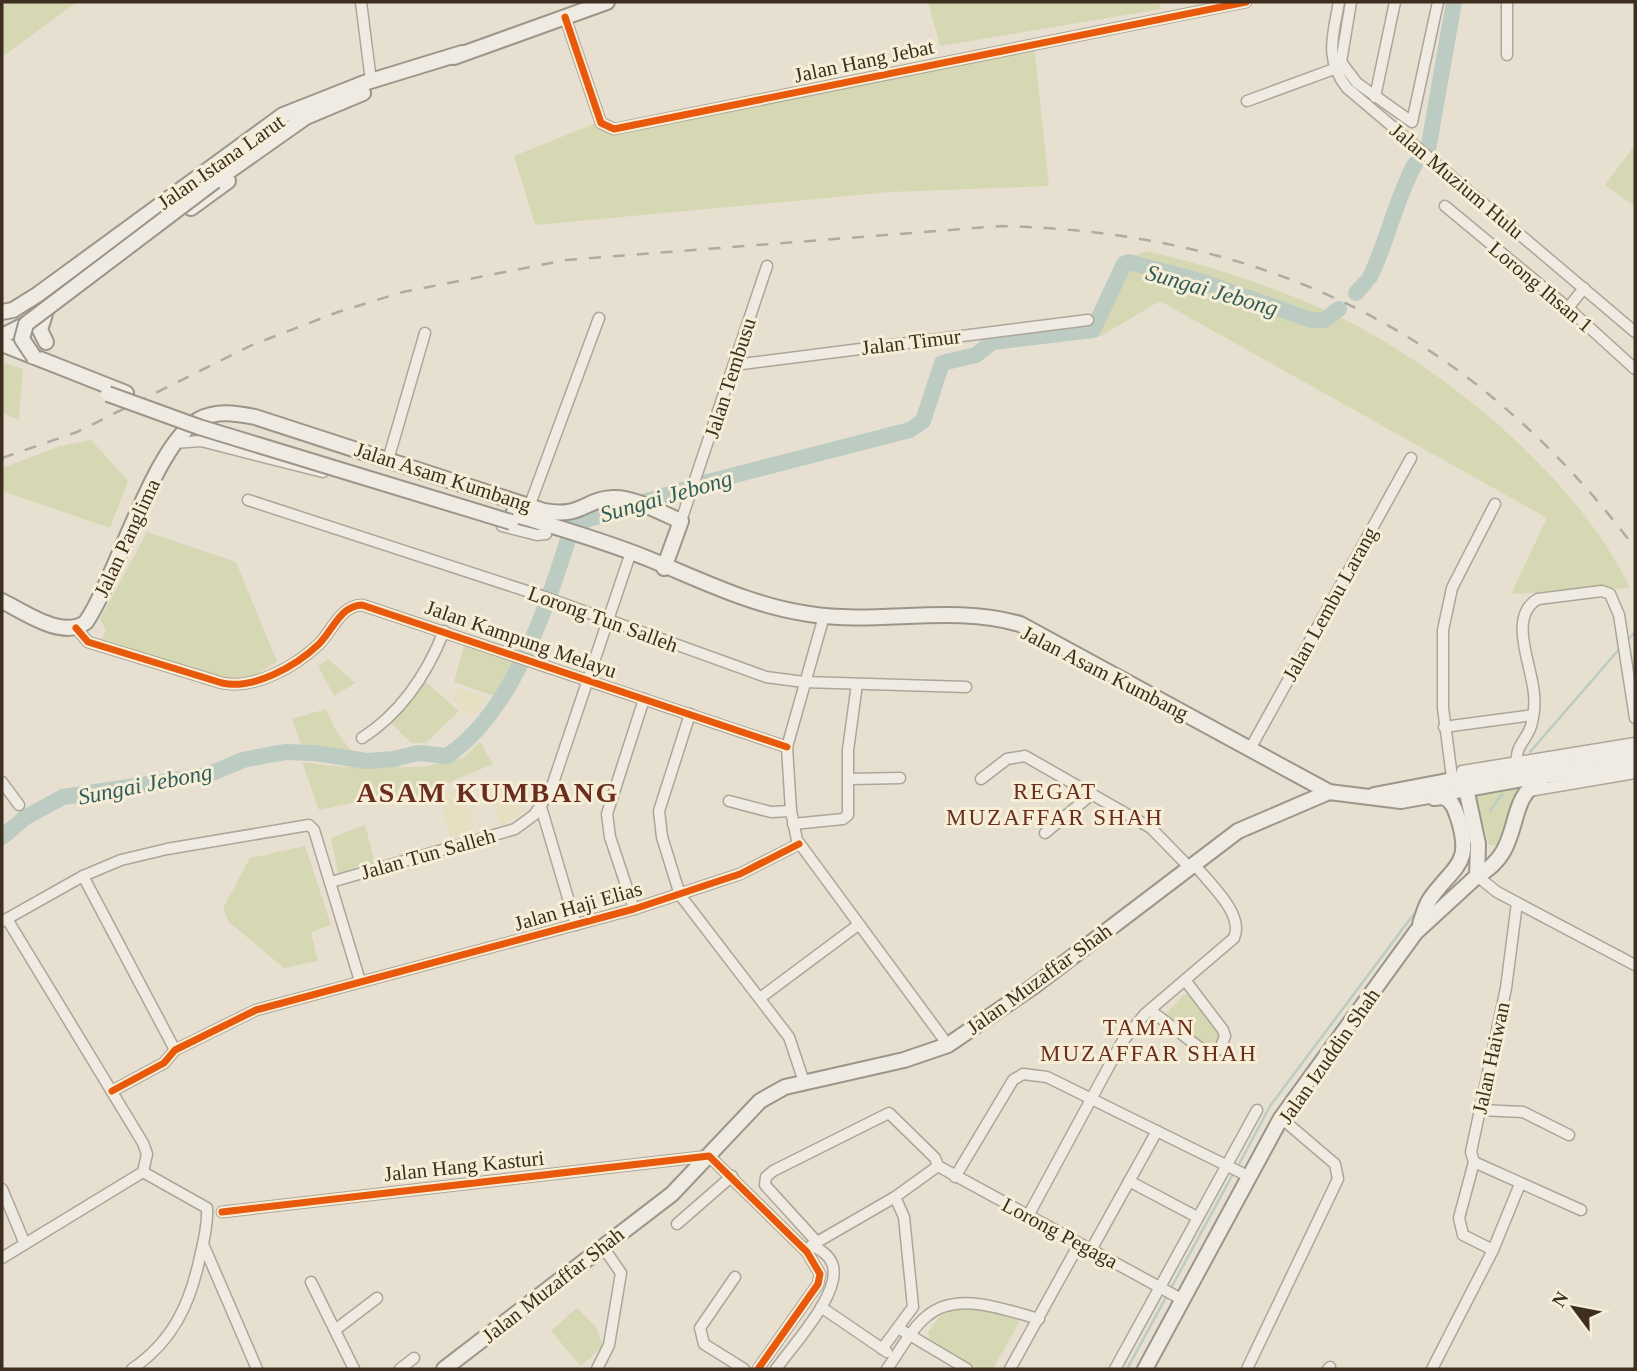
<svg xmlns="http://www.w3.org/2000/svg" width="1637" height="1371" font-family="Georgia,serif">
	<rect width="100%" height="100%" fill="#e7e0d1"/>
	<!-- farmland -->
	<g fill="#e6dfc2">
		<polygon points="457,687 487,698 473,716 463,712 452,696"/>
		<polygon points="462,784 476,830 450,838 440,797"/>
		<polygon points="505,787 526,812 500,826 491,792"/>
	</g>
	<!-- green -->
	<g fill="#d6d7b3">
		<polygon points="2,2 77,2 2,57"/>
		<polygon points="928,2 1158,2 1161,9 940,46"/>
		<polygon points="1034,46 1049,186 890,192 535,225 514,156 596,123 599,129 611,132"/>
		<polygon points="1635,145 1635,206 1605,185"/>
		<path d="M1146,251C1204,264 1263,283 1318,307C1434,358 1575,473 1630,588L1511,594L1547,518L1160,301L1101,336L1092,337C1104,310 1115,262 1146,251Z"/>
		<polygon points="2,362 23,369 19,420 2,413"/>
		<polygon points="91,440 128,481 110,528 2,491 2,468 61,446"/>
		<polygon points="147,532 236,562 277,662 241,683 102,639 106,631 100,619"/>
		<polygon points="465,642 518,658 494,696 454,682"/>
		<polygon points="328,659 355,683 334,696 318,666"/>
		<polygon points="426,682 459,711 426,743 411,743 391,723"/>
		<polygon points="326,709 335,729 351,751 302,747 292,719"/>
		<polygon points="480,742 493,764 402,802 365,800 319,810 302,762 343,767 421,767 463,758"/>
		<path d="M1522,787C1511,805 1513,832 1497,846L1489,845L1475,794Z"/>
		<polygon points="365,825 375,862 338,873 331,838"/>
		<polygon points="305,846 331,925 311,932 318,961 284,968 229,922 223,908 250,858"/>
		<polygon points="1184,994 1191,995 1219,1027 1222,1040 1211,1051 1164,1016"/>
		<polygon points="577,1308 596,1327 603,1346 581,1366 551,1331"/>
		<polygon points="963,1308 980,1308 1020,1321 993,1369 978,1369 930,1339 928,1332 943,1312"/>
	</g>
	<g fill="none" stroke-linecap="round" stroke-linejoin="round">
		<!-- stream -->
		<g stroke="#bcccc2" stroke-width="2.5">
			<polyline points="1626,642 1635,632"/>
			<polyline points="1530,752 1621,647"/>
			<polyline points="1490,811 1502,794"/>
			<polyline points="1237,1168 1270,1106 1419,907"/>
			<polyline points="1127,1369 1233,1174"/>
		</g>
		<!-- river -->
		<g stroke="#bcccc2" stroke-width="16">
			<polyline points="1428,150 1454,2"/>
			<path d="M1370,277C1388,240 1396,198 1415,164"/>
			<polyline points="1356,293 1365,283"/>
			<path d="M2,837L26,817L63,797L207,775L243,760L263,756L286,752L314,753L367,761L394,759L418,753L447,756C516,710 549,599 573,524L708,482L910,430L923,421L942,363L976,355L992,342L1093,330L1124,264L1129,262L1200,281L1311,320H1324L1339,309"/>
		</g>
		<!-- street casing -->
		<g stroke="#ada599" stroke-width="13">
			<g id="street">
				<polyline points="361,2 371,81"/>
				<path d="M1339,2C1333,35 1324,59 1347,88L1635,332"/>
				<polyline points="1351,2 1341,62 1357,83 1412,122 1438,2"/>
				<polyline points="1507,2 1507,55"/>
				<polyline points="565,17 601,123 614,129 1246,2"/>
				<polyline points="1375,97 1395,2"/>
				<polyline points="1247,101 1334,69"/>
				<polyline points="1445,206 1568,308 1635,369"/>
				<polyline points="1568,308 1584,288"/>
				<polyline points="734,365 1088,320"/>
				<polyline points="174,443 201,441 323,472"/>
				<polyline points="388,460 425,333"/>
				<polyline points="248,500 542,596 766,677 804,682 966,687"/>
				<polyline points="529,507 599,318"/>
				<polyline points="681,521 767,266"/>
				<polyline points="502,526 537,535 546,534"/>
				<polyline points="824,616 787,747 791,811 797,840 948,1045"/>
				<path d="M76,628L88,642L222,683C254,690 296,666 319,644C333,630 340,606 362,605L787,747"/>
				<polyline points="690,714 659,811 662,837 680,895 789,1037 804,1082"/>
				<polyline points="1444,727 1533,715"/>
				<path d="M362,738C401,713 427,674 444,631"/>
				<polyline points="1250,749 1411,458"/>
				<path d="M1517,761C1515,747 1527,739 1531,726C1534,716 1535,704 1534,694C1532,665 1507,616 1538,599L1602,591L1610,594L1619,615L1635,718"/>
				<polyline points="1462,771 1635,743"/>
				<polyline points="849,779 900,778"/>
				<polyline points="981,779 1007,759 1025,756 1151,828 1189,867"/>
				<polyline points="2,782 19,805"/>
				<polyline points="1453,785 1443,708 1443,630 1452,588 1495,504"/>
				<polyline points="1529,791 1635,773"/>
				<polyline points="729,801 771,812 791,811"/>
				<polyline points="541,807 576,925"/>
				<polyline points="793,824 843,819 848,815 848,750 857,684"/>
				<polyline points="1045,833 1092,794"/>
				<polyline points="83,876 175,1050"/>
				<polyline points="1477,876 1497,892 1635,965"/>
				<polyline points="331,882 515,829 534,815 550,792 631,552"/>
				<polyline points="1517,903 1506,988 1471,1152 1474,1162 1581,1210"/>
				<polyline points="634,909 610,837 607,814 644,699"/>
				<path d="M7,919L143,1143L147,1154L143,1172L207,1208C208,1224 204,1241 200,1257C190,1304 173,1341 132,1369"/>
				<polyline points="3,921 83,876 121,860 167,849 309,825 314,830 360,981"/>
				<polyline points="760,998 858,925"/>
				<polyline points="1150,1010 1208,1054 1220,1049 1225,1036 1223,1030 1185,980"/>
				<polyline points="112,1091 164,1063 175,1050 256,1010 634,909 740,874 799,844"/>
				<polyline points="1479,1110 1523,1112 1569,1135"/>
				<polyline points="1474,1162 1459,1218 1463,1235 1493,1250"/>
				<polyline points="938,1166 1183,1300"/>
				<polyline points="955,1177 1013,1080 1023,1074 1047,1077 1250,1177"/>
				<polyline points="1129,1181 1197,1217"/>
				<polyline points="2,1189 25,1244"/>
				<polyline points="222,1212 709,1156 807,1252 820,1274 818,1284 758,1369"/>
				<path d="M1028,1216L1122,1042L1145,1014L1234,938C1245,914 1208,882 1194,864"/>
				<polyline points="677,1224 732,1176"/>
				<polyline points="816,1241 765,1185 766,1177 773,1171 889,1113 935,1158 938,1166"/>
				<polyline points="203,1244 257,1369"/>
				<polyline points="812,1245 895,1197 938,1166"/>
				<polyline points="1091,1250 1157,1131"/>
				<polyline points="2,1258 143,1172"/>
				<polyline points="735,1277 700,1328 704,1344 744,1369"/>
				<polyline points="311,1282 354,1369"/>
				<polyline points="821,1307 887,1352"/>
				<polyline points="898,1328 967,1369"/>
				<polyline points="335,1330 377,1298"/>
				<polyline points="882,1349 913,1307 904,1217 895,1197"/>
				<polyline points="400,1369 414,1358"/>
				<polyline points="597,1369 609,1345 621,1273 603,1247"/>
				<path d="M776,1369C792,1346 844,1291 832,1263C828,1254 820,1250 812,1245L807,1252"/>
				<path d="M887,1369C899,1352 911,1329 927,1316C957,1290 1005,1310 1039,1319"/>
				<polyline points="1010,1369 1079,1244"/>
				<polyline points="1115,1369 1257,1110"/>
				<polyline points="1247,1369 1338,1179 1335,1164 1281,1118"/>
				<polyline points="1328,1369 1330,1367"/>
				<polyline points="1432,1369 1493,1250 1520,1184"/>
			</g>
		</g>
		<!-- secondary casing -->
		<g stroke="#9c958a" stroke-width="18">
			<g id="secondary">
				<polyline points="454,57 607,2"/>
				<polyline points="215,181 306,117 363,93"/>
				<polyline points="191,208 228,181"/>
				<polyline points="2,312 13,310 37,295 283,115 364,83 462,53"/>
				<polyline points="45,314 40,330 46,342"/>
				<polyline points="2,336 32,321"/>
				<polyline points="2,344 126,393"/>
				<path d="M513,514C559,528 605,541 649,559C701,580 752,606 809,614C879,625 951,604 1020,624L1329,792L1401,801L1534,777L1635,765"/>
				<path d="M2,601C24,612 63,640 86,622C117,576 154,445 198,420C216,410 235,413 255,417L544,511C582,518 585,499 613,498C634,497 661,513 681,521L664,568"/>
				<polyline points="1374,795 1494,772 1635,752"/>
				<path d="M1477,876C1526,850 1503,800 1541,780"/>
				<path d="M1420,924C1423,916 1425,906 1430,899C1454,865 1473,865 1458,818C1455,809 1452,800 1443,797L1434,798"/>
				<polyline points="444,1369 672,1194 760,1101 785,1087 904,1060 948,1045 1034,986 1238,831 1329,792"/>
				<polyline points="1145,1369 1281,1118 1416,932 1477,876 1478,844 1464,779"/>
			</g>
		</g>
		<!-- street -->
		<use href="#street" stroke="#efebe3" stroke-width="10"/>
		<!-- secondary -->
		<use href="#secondary" stroke="#efebe3" stroke-width="14"/>
		<!-- rail -->
		<path stroke="#afaaa2" stroke-width="2.5" stroke-dasharray="12 12" stroke-linecap="butt" d="M2,458L77,432L252,345L338,312L403,292L566,260L1001,226C1267,232 1474,334 1635,548"/>
		<!-- secondary-bridge casing -->
		<g stroke="#9c958a" stroke-width="18" stroke-linecap="butt">
			<g id="secondary-bridge">
				<polyline points="34,357 22,339 26,324 215,181"/>
				<polyline points="108,394 199,427 511,522"/>
			</g>
		</g>
		<!-- secondary-bridge -->
		<use href="#secondary-bridge" stroke="#efebe3" stroke-width="14"/>
		<!-- cycleway casing -->
		<g stroke="#f7eed8" stroke-width="11">
			<g id="cycleway">
				<polyline points="565,17 601,123 614,129 1246,2"/>
				<path d="M76,628L88,642L222,683C254,690 296,666 319,644C333,630 340,606 362,605L787,747"/>
				<polyline points="112,1091 164,1063 175,1050 256,1010 634,909 740,874 799,844"/>
				<polyline points="222,1212 709,1156 807,1252 820,1274 818,1284 758,1369"/>
			</g>
		</g>
		<!-- cycleway -->
		<use href="#cycleway" stroke="#e8590c" stroke-width="7"/>
	</g>
	<g text-anchor="middle" stroke-width="6" stroke-linejoin="round" paint-order="stroke">
		<!-- street labels -->
		<g font-size="21" fill="#3d2e20" stroke="#f7eed8">
			<text transform="translate(864 61) rotate(-12)" y="7">Jalan Hang Jebat</text>
			<text transform="translate(221 162) rotate(-35)" y="7">Jalan Istana Larut</text>
			<text transform="translate(1457 181) rotate(40)" y="7">Jalan Muzium Hulu</text>
			<text transform="translate(1541 287) rotate(40)" y="7">Lorong Ihsan 1</text>
			<text transform="translate(911 342) rotate(-7)" y="7">Jalan Timur</text>
			<text transform="translate(730 378) rotate(-72)" y="7">Jalan Tembusu</text>
			<text transform="translate(443 477) rotate(18)" y="7">Jalan Asam Kumbang</text>
			<text transform="translate(127 538) rotate(-65)" y="7">Jalan Panglima</text>
			<text transform="translate(1330 604) rotate(-61)" y="7">Jalan Lembu Larang</text>
			<text transform="translate(603 619) rotate(20)" y="7">Lorong Tun Salleh</text>
			<text transform="translate(521 639) rotate(19)" y="7">Jalan Kampung Melayu</text>
			<text transform="translate(1105 673) rotate(27)" y="7">Jalan Asam Kumbang</text>
			<text transform="translate(428 854) rotate(-16)" y="7">Jalan Tun Salleh</text>
			<text transform="translate(578 906) rotate(-16)" y="7">Jalan Haji Elias</text>
			<text transform="translate(1039 979) rotate(-36)" y="7">Jalan Muzaffar Shah</text>
			<text transform="translate(1329 1056) rotate(-55)" y="7">Jalan Izuddin Shah</text>
			<text transform="translate(1491 1058) rotate(-78)" y="7">Jalan Haiwan</text>
			<text transform="translate(464 1166) rotate(-6)" y="7">Jalan Hang Kasturi</text>
			<text transform="translate(1060 1233) rotate(28)" y="7">Lorong Pegaga</text>
			<text transform="translate(553 1285) rotate(-38)" y="7">Jalan Muzaffar Shah</text>
		</g>
		<!-- water labels -->
		<g font-size="23" font-style="italic" fill="#2f5d5a" stroke="#f7eed8">
			<text transform="translate(1212 290) rotate(16)" y="8">Sungai Jebong</text>
			<text transform="translate(666 496) rotate(-16)" y="8">Sungai Jebong</text>
			<text transform="translate(145 784) rotate(-11)" y="8">Sungai Jebong</text>
		</g>
		<!-- neighbourhood labels -->
		<g font-size="23" letter-spacing="2" fill="#6b2e1e" stroke="#f7eed8">
			<text x="1055" y="799">REGAT<tspan x="1055" dy="26">MUZAFFAR SHAH</tspan></text>
			<text x="1149" y="1035">TAMAN<tspan x="1149" dy="26">MUZAFFAR SHAH</tspan></text>
		</g>
		<!-- district labels -->
		<g font-size="28" font-weight="bold" letter-spacing="2" fill="#6b2e1e" stroke="#f7eed8">
			<text x="488" y="802">ASAM KUMBANG</text>
		</g>
	</g>
	<!-- border -->
	<rect width="1637" height="1371" fill="none" stroke="#3d2e20" stroke-width="7"/>
	<!-- north arrow -->
	<g transform="translate(1574 1308) rotate(302)" stroke="#f7eed8" stroke-width="5" paint-order="stroke">
	<path d="M0-5L12 26L0 18L-12 26Z" fill="#3d2e20"/>
	<text y="-10" font-size="19" font-weight="bold" text-anchor="middle" fill="#3d2e20">N</text>
	</g>
</svg>
